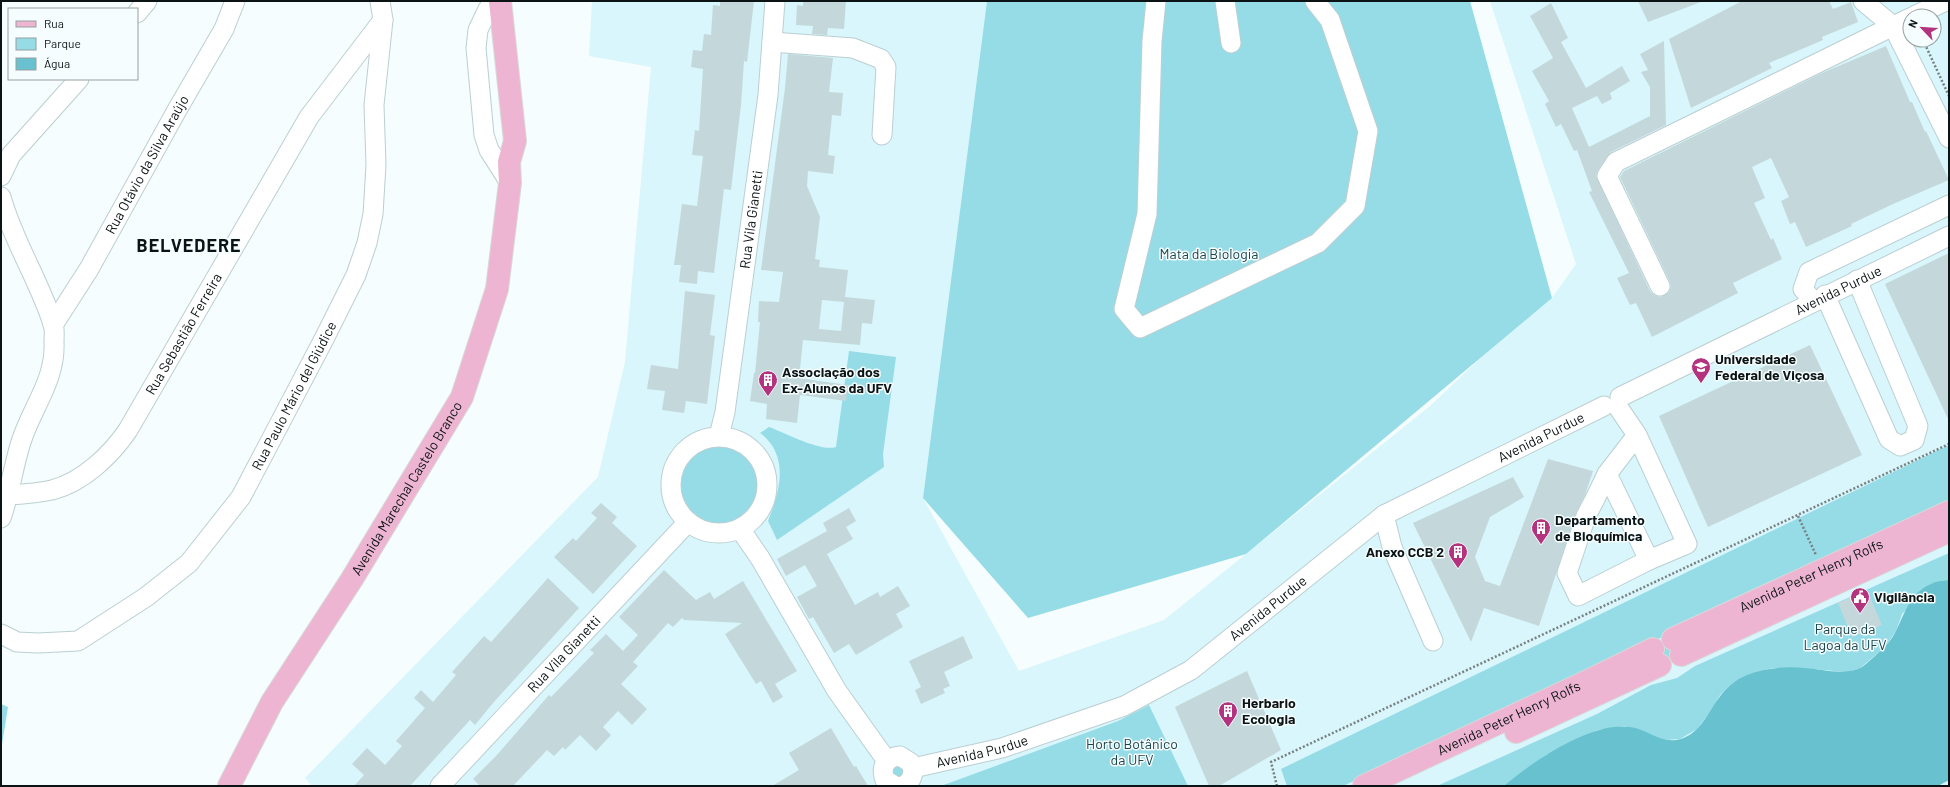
<svg xmlns="http://www.w3.org/2000/svg" width="1950" height="787" font-family="Barlow,sans-serif">
	<rect width="100%" height="100%" fill="#f5fdfe"/>
	<!-- built -->
	<path fill="#d8f6fb" fill-rule="evenodd" d="M592,1H987L923,498L1019,671L1164,620L1430,406L1490,349L1552,298L1576,264L1490,1H1949V786H312L305,778L598,477L625,362L651,67L589,56ZM1910,16H1934V40H1910Z"/>
	<!-- green -->
	<g fill="#95dce7">
		<polygon points="987,1 1470,1 1552,298 1246,554 1028,618 923,498"/>
		<path d="M849,351L896,357L883,454L884,467L777,540L768,521C780,492 790,455 760,433L769,427C786,433 820,452 836,447Z"/>
		<circle cx="720" cy="485" r="41"/>
		<polygon points="1949,445 1949,503 1685,624 1653,642 1343,786 1287,786 1281,769"/>
		<polygon points="1949,553 1949,580 1931,584 1902,614 1896,631 1885,647 1859,669 1846,672 1802,668 1773,668 1756,672 1741,678 1729,686 1720,695 1711,711 1697,729 1680,739 1663,740 1640,730 1624,726 1598,730 1546,755 1504,786 1437,786 1597,714 1651,685 1677,678 1695,666"/>
		<circle cx="1666" cy="653" r="7"/>
		<polygon points="1,704 8,707 1,750"/>
		<polygon points="1149,705 1188,786 941,786 1118,721"/>
		<polygon points="895,763 904,770 902,777 895,779 889,768"/>
	</g>
	<!-- water -->
	<path fill="#67c1ce" d="M1949,580V780L1938,786H1504C1532,762 1591,721 1630,727C1648,729 1661,745 1681,739C1702,732 1709,710 1721,695C1728,686 1737,679 1747,675C1764,668 1786,666 1804,668C1821,669 1841,675 1858,669C1864,667 1870,660 1875,656C1883,649 1891,641 1896,631C1905,613 1910,593 1931,584C1936,581 1943,581 1949,580Z"/>
	<!-- building -->
	<g fill="#c4d8db" fill-rule="evenodd">
		<polygon points="720,1 754,1 747,62 744,61 741,105 731,190 724,189 714,273 698,271 697,284 679,282 681,265 674,265 682,204 697,206 703,156 692,155 695,130 699,131 703,69 691,67 693,50 702,51 704,34 711,35 713,5 720,6"/>
		<polygon points="803,1 846,1 844,29 828,28 827,35 812,34 813,26 796,25 797,5 803,6"/>
		<polygon points="1638,1 1700,1 1701,2 1648,22"/>
		<polygon points="1742,1 1829,1 1833,9 1851,2 1858,22 1822,37 1823,40 1769,63 1772,68 1691,108 1669,39"/>
		<polygon points="1551,3 1568,38 1561,42 1586,88 1622,66 1630,81 1610,93 1612,99 1602,104 1597,96 1572,108 1589,147 1650,116 1650,87 1641,72 1648,70 1640,54 1664,41 1666,125 1611,152 1598,170 1596,176 1650,291 1654,295 1660,297 1669,292 1671,287 1670,282 1620,177 1624,171 1822,73 1886,46 1910,102 1912,102 1925,132 1926,131 1949,180 1893,204 1851,224 1852,226 1806,247 1795,222 1790,224 1781,201 1789,197 1771,158 1752,167 1765,198 1754,203 1771,240 1773,238 1782,259 1733,283 1738,293 1652,337 1636,303 1630,305 1617,278 1629,273 1589,192 1592,191 1577,150 1574,151 1561,124 1556,127 1545,104 1549,101 1532,71 1553,58 1530,16"/>
		<path d="M788,54L833,58L829,92L843,93L841,116L832,115L828,155L835,156L833,174L808,171L807,186L820,217L815,259L820,260L819,267L848,270L845,297L875,300L872,324L862,323L860,345L803,340L799,378L848,385L846,401L800,395L797,423L766,419L767,404L750,401L754,373H755L760,322H758L759,301L779,302L783,272L761,270L785,88ZM822,300L844,302L841,331L819,329Z"/>
		<polygon points="1949,253 1949,421 1885,284"/>
		<polygon points="685,291 715,295 710,335 715,336 707,404 686,401 684,413 662,410 665,391 647,389 651,365 678,369"/>
		<polygon points="1810,345 1862,455 1708,527 1659,416"/>
		<polygon points="1548,459 1593,471 1585,495 1576,513 1539,626 1484,608 1471,642 1413,523 1513,477 1524,497 1490,517 1475,557 1485,581 1500,586"/>
		<polygon points="601,503 617,517 612,523 637,546 593,594 554,557 573,538 576,541 597,518 591,513"/>
		<polygon points="849,508 856,521 846,527 853,539 827,554 855,605 878,592 880,597 898,586 910,606 896,614 903,627 856,655 849,644 834,653 813,617 809,619 797,597 817,586 805,565 786,576 777,559 827,531 823,523"/>
		<polygon points="664,570 696,600 710,592 714,599 743,581 797,671 775,684 783,697 773,703 761,681 756,684 725,634 742,623 684,620 682,618 673,627 668,623 633,662 638,666 621,684 647,709 632,725 618,711 603,727 611,735 596,751 580,735 565,750 563,747 554,756 547,750 513,786 480,786 473,779 496,756 549,695 551,697 594,653 590,650 606,634 623,651 638,635 619,617"/>
		<polygon points="548,578 579,608 493,703 475,725 470,720 410,786 354,786 364,775 352,764 367,748 385,765 402,746 396,741 425,708 414,698 421,690 433,702 456,675 452,672 484,636 491,642"/>
		<polygon points="1867,590 1882,625 1852,637 1838,603"/>
		<polygon points="963,636 973,658 944,672 950,686 943,689 945,693 921,704 915,690 921,687 909,661"/>
		<polygon points="1247,671 1281,750 1219,786 1209,786 1175,707"/>
		<polygon points="831,728 854,767 856,766 868,786 772,786 799,770 789,753"/>
	</g>
	<g fill="none" stroke-linecap="round" stroke-linejoin="round">
		<!-- minor casing -->
		<g stroke="#bbcfd2" stroke-width="21">
			<g id="minor">
				<polyline points="1156,1 1152,41 1147,214 1124,309 1140,328 1318,243 1355,206 1368,131 1330,20 1315,1"/>
				<polyline points="1225,1 1231,43"/>
				<polyline points="488,9 478,30 476,48 484,135 489,150 510,183"/>
				<polyline points="137,13 147,1"/>
				<polyline points="1914,16 1946,1"/>
				<polyline points="1910,18 1893,26 1949,138"/>
				<polyline points="772,42 853,48 881,59 886,67 882,135"/>
				<polyline points="1,176 11,155 79,79"/>
				<path d="M1,197C13,241 39,280 53,324C55,329 54,336 54,342C56,380 32,407 21,442C13,467 10,493 1,518"/>
				<polyline points="1660,286 1607,176 1616,162 1893,26 1863,1"/>
				<polyline points="1825,295 1889,439 1900,446 1914,440 1918,426 1857,280"/>
				<polyline points="1813,301 1803,289 1809,272 1949,205"/>
				<path id="s1" d="M53,325L89,269L177,110L224,29L235,1"/>
				<path id="s2" d="M1620,397L1949,236"/>
				<polyline points="1618,407 1637,435 1687,544 1649,560 1578,596 1567,573 1586,516 1595,499 1607,474 1637,435"/>
				<path id="s3" d="M719,436L725,412L768,95L775,1"/>
				<circle cx="719" cy="485" r="48"/>
				<polyline points="1607,474 1649,560"/>
				<path id="s4" d="M9,495C24,494 38,493 52,490C83,482 111,455 128,430L309,117L383,20"/>
				<polyline points="1384,515 1392,547 1433,641"/>
				<polyline points="740,529 760,558 837,691 887,761"/>
				<path id="s5" d="M1,634L17,642L38,643L78,641L146,597L189,563L241,497L324,339L356,275L367,243L373,214L376,165L374,105L383,20L380,1"/>
				<path id="s6" d="M913,768L1002,748L1124,706L1191,670L1384,515L1604,406"/>
				<path id="s7" d="M440,786L688,522"/>
				<path d="M895,786L885,780C880,767 886,757 900,756L911,763C915,773 912,782 903,786"/>
			</g>
		</g>
		<!-- major casing -->
		<g stroke="#d8d9d9" stroke-width="24">
			<g id="major">
				<path id="s8" d="M1673,639L1949,512"/>
				<polyline points="1681,655 1949,531"/>
				<polyline points="1516,732 1660,665"/>
				<path id="s9" d="M229,786L272,702L352,579L462,397L497,289L510,183L509,162L515,141L500,1"/>
				<path id="s10" d="M1364,786L1590,680L1653,649"/>
			</g>
		</g>
		<!-- path -->
		<g stroke="#798081" stroke-width="2.5" stroke-dasharray="2 2" stroke-linecap="butt">
			<polyline points="1923,40 1949,96"/>
			<polyline points="1798,516 1816,555"/>
			<polyline points="1277,786 1271,762 1949,444"/>
		</g>
		<!-- minor -->
		<use href="#minor" stroke="#fff" stroke-width="19"/>
		<!-- major -->
		<use href="#major" stroke="#edb5d2" stroke-width="22"/>
	</g>
	<!-- icons -->
	<defs>
		<g id="university-pin" transform="scale(1)"><path d="M0 17L-7.5 6A9.5 9.5 0 1 1 7.5 6Z" fill="#b3337f" stroke="#f5fdfe"/><path d="M0-5L7-2L0 1L-7-2ZM-4 1L0 2.5L4 1V4Q0 6-4 4Z" fill="#fff"/></g>
		<g id="building-pin" transform="scale(1)"><path d="M0 17L-7.5 6A9.5 9.5 0 1 1 7.5 6Z" fill="#b3337f" stroke="#f5fdfe"/><path d="M-4-6H4V6H1V3H-1V6H-4ZM-2.5-4.3h1.7v1.8h-1.7ZM.8-4.3h1.7v1.8H.8ZM-2.5-1h1.7V.8h-1.7ZM.8-1h1.7V.8H.8Z" fill="#fff"/></g>
		<g id="civic-pin" transform="scale(1)"><path d="M0 17L-7.5 6A9.5 9.5 0 1 1 7.5 6Z" fill="#b3337f" stroke="#f5fdfe"/><path d="M-.6-6.5H3V-4.5H.6V-3L4-1V1h2V6H-6V1h2V-1L-.6-3ZM-1.2 2.5V6h2.4V2.5Z" fill="#fff"/></g>
	</defs>
	<g fill-rule="evenodd">
		<use href="#university-pin" x="1701" y="367"/>
		<use href="#building-pin" x="768" y="380"/>
		<use href="#building-pin" x="1541" y="528"/>
		<use href="#building-pin" x="1458" y="552"/>
		<use href="#civic-pin" x="1860" y="597"/>
		<use href="#building-pin" x="1228" y="711"/>
	</g>
	<g text-anchor="middle" stroke-width="3" stroke-linejoin="round" paint-order="stroke">
		<!-- street labels -->
		<g font-size="14" fill="#0c1314" stroke="#f5fdfe">
			<text dy="5" stroke="none"><textPath href="#s1" startOffset="186">Rua Otávio da Silva Araújo</textPath></text>
			<text dy="5" stroke="none"><textPath href="#s3" startOffset="219">Rua Vila Gianetti</textPath></text>
			<text dy="5" stroke="none"><textPath href="#s2" startOffset="243">Avenida Purdue</textPath></text>
			<text dy="5" stroke="none"><textPath href="#s4" startOffset="253">Rua Sebastião Ferreira</textPath></text>
			<text dy="5" stroke="none"><textPath href="#s5" startOffset="413">Rua Paulo Mário del Giúdice</textPath></text>
			<text dy="5" stroke="none"><textPath href="#s6" startOffset="719">Avenida Purdue</textPath></text>
			<text dy="5" stroke="none"><textPath href="#s9" startOffset="347">Avenida Marechal Castelo Branco</textPath></text>
			<text dy="5" stroke="none"><textPath href="#s8" startOffset="152">Avenida Peter Henry Rolfs</textPath></text>
			<text dy="5" stroke="none"><textPath href="#s6" startOffset="395">Avenida Purdue</textPath></text>
			<text dy="5" stroke="none"><textPath href="#s7" startOffset="181">Rua Vila Gianetti</textPath></text>
			<text dy="5" stroke="none"><textPath href="#s10" startOffset="160">Avenida Peter Henry Rolfs</textPath></text>
			<text dy="5" stroke="none"><textPath href="#s6" startOffset="71">Avenida Purdue</textPath></text>
		</g>
		<!-- park labels -->
		<g font-size="14" fill="#1b454c" stroke="#f5fdfe">
			<text x="1209" y="259">Mata da Biologia</text>
			<text x="1845" y="634">Parque da<tspan x="1845" dy="16">Lagoa da UFV</tspan></text>
			<text x="1132" y="749">Horto Botânico<tspan x="1132" dy="16">da UFV</tspan></text>
		</g>
		<!-- poi labels -->
		<g font-size="14" font-weight="bold" fill="#0c1314" stroke="#f5fdfe" text-anchor="start">
			<text x="1715" y="364">Universidade<tspan x="1715" dy="16">Federal de Viçosa</tspan></text>
			<text x="782" y="377">Associação dos<tspan x="782" dy="16">Ex-Alunos da UFV</tspan></text>
			<text x="1555" y="525">Departamento<tspan x="1555" dy="16">de Bioquímica</tspan></text>
			<text x="1444" y="557" text-anchor="end">Anexo CCB 2</text>
			<text x="1874" y="602">Vigilância</text>
			<text x="1242" y="708">Herbario<tspan x="1242" dy="16">Ecologia</tspan></text>
		</g>
		<!-- district labels -->
		<g font-size="18" font-weight="bold" letter-spacing="1" fill="#0c1314" stroke="#f5fdfe">
			<text x="189" y="252">BELVEDERE</text>
		</g>
	</g>
	<!-- border -->
	<rect width="1950" height="787" fill="none" stroke="#0c1314" stroke-width="4"/>
	<!-- legend -->
	<rect x="8" y="8" width="130" height="72" fill="#f5fdfe" stroke="#989fa0"/>
	<rect x="16" y="21" width="20" height="6" fill="#edb5d2" stroke="#989fa0"/>
	<text x="44" y="28" font-size="12" fill="#0c1314">Rua</text>
	<rect x="16" y="38" width="20" height="12" fill="#95dce7" stroke="#989fa0"/>
	<text x="44" y="48" font-size="12" fill="#0c1314">Parque</text>
	<rect x="16" y="58" width="20" height="12" fill="#67c1ce" stroke="#989fa0"/>
	<text x="44" y="68" font-size="12" fill="#0c1314">Água</text>
	<!-- north arrow -->
	<g transform="translate(1922 28) rotate(295)"><circle r="19" fill="#f5fdfe" stroke="#989fa0"/>
	<path d="M0-3L7 15L0 10L-7 15Z" fill="#b3337f"/>
	<text y="-6" font-size="11" font-weight="bold" text-anchor="middle" fill="#0c1314">N</text>
	</g>
</svg>
